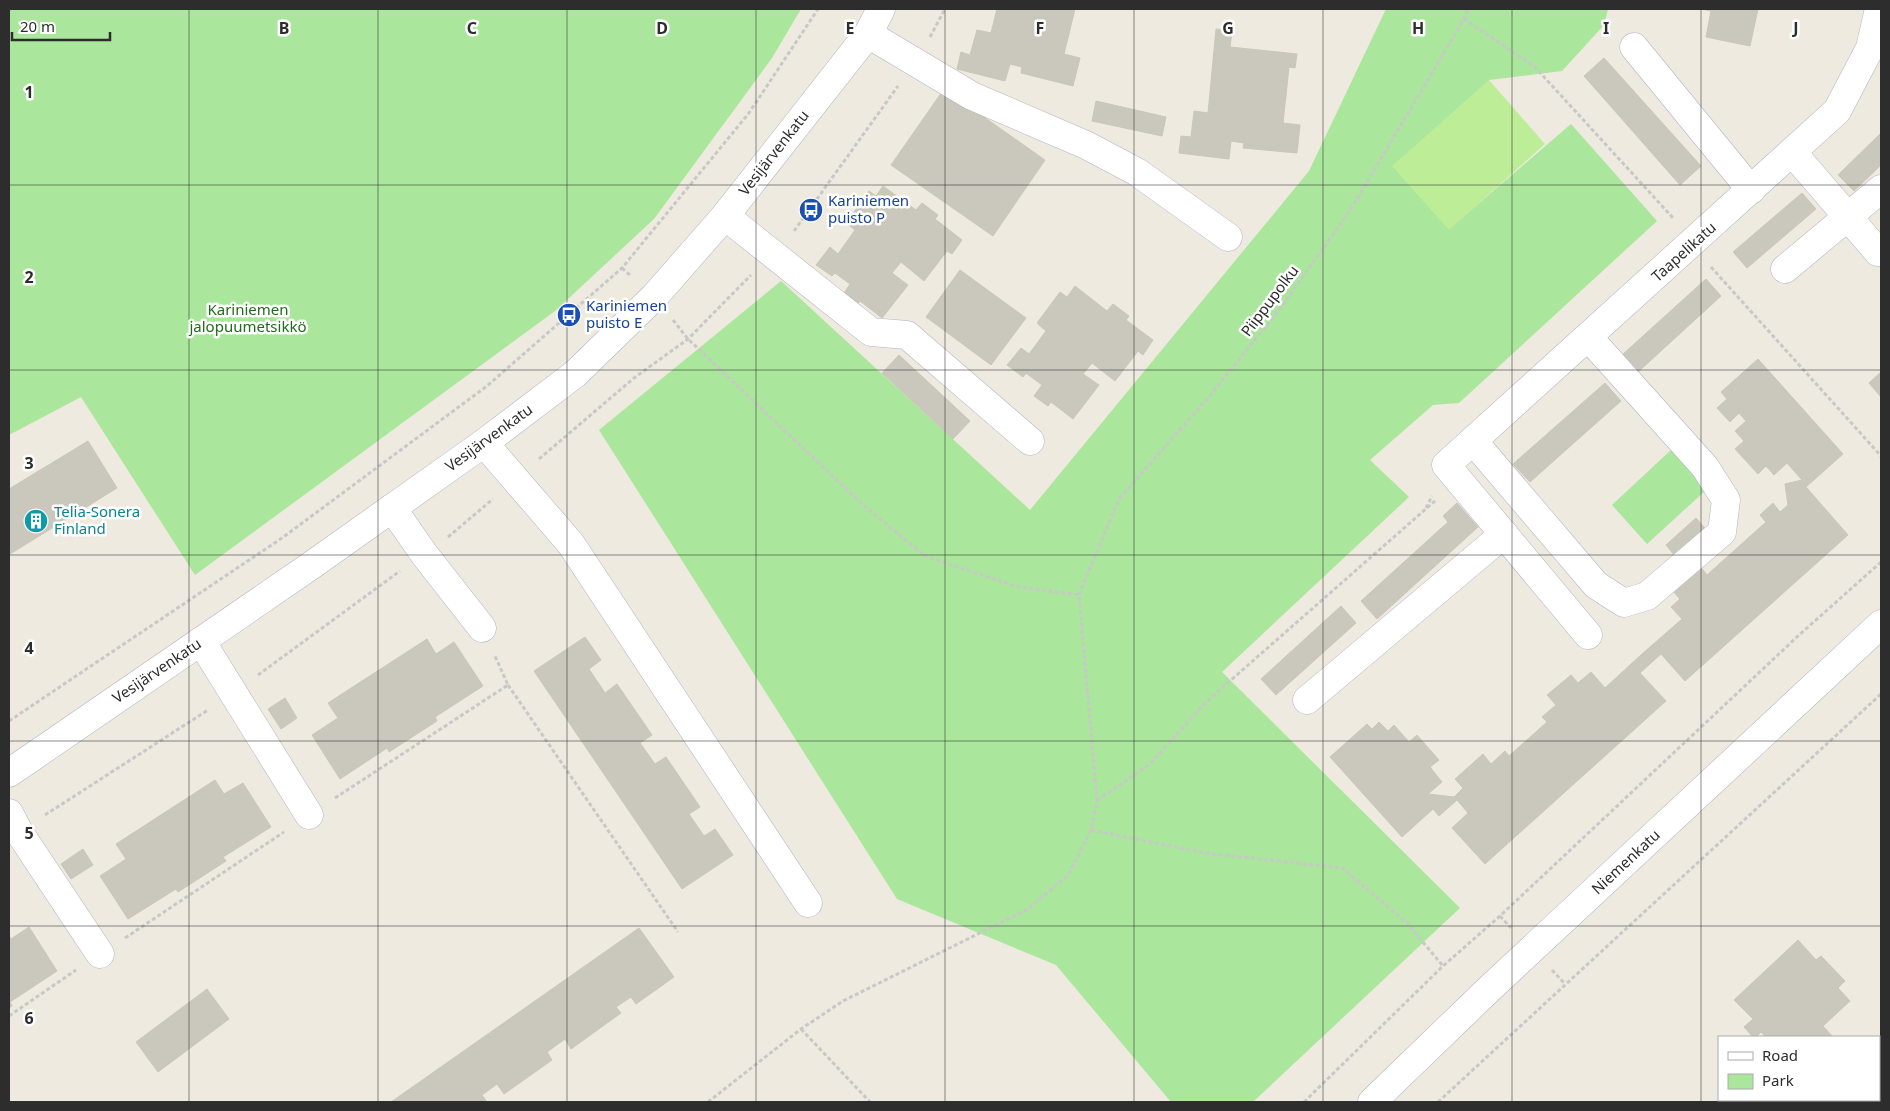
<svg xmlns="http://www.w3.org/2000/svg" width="1890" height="1111" font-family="'Noto Sans',sans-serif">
	<rect width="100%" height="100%" fill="#eeeadf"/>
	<!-- green -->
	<g fill="#aae69b">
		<polygon points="9,9 801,9 772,58 654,219 555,311 195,575 81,397 9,435"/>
		<polygon points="1386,9 1608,9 1604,25 1562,71 1489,80 1449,229 1571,124 1657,221 1459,403 1433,405 1370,460 1409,497 1222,672 1460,908 1253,1102 1171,1102 1056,965 897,899 599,430 781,281 1030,510 1309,171"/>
		<polygon points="1671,450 1706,490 1647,544 1612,505"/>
	</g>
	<!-- pitch -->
	<polygon fill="#bded96" points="1489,80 1545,144 1449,230 1392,166"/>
	<!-- building -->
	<g fill="#cac8bd" stroke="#cac6b8">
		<polygon points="997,9 1075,9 1064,54 1080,58 1073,86 1021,73 1022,67 1010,64 1005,81 957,69 961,52 970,55 977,30 991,33"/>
		<polygon points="1702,9 1758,9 1750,46 1706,37 1711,11"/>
		<polygon points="1216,29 1232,31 1230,47 1297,54 1295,68 1289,67 1283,123 1300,125 1297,153 1243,148 1244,143 1231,141 1229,159 1179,153 1181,136 1191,137 1194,111 1208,113"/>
		<polygon points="1604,58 1701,166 1680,185 1584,76"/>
		<polygon points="944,89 1045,160 993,236 891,165"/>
		<polygon points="1096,101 1166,117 1162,136 1092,121"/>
		<polygon points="1881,133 1881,165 1854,191 1838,175"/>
		<polygon points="883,186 916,210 922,203 938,215 935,219 962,240 952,254 947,251 924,281 901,262 892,273 908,285 882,318 860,301 857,305 843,295 850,284 835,273 832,276 816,265 830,247 838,254 855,230 846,223 869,191 876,196"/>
		<polygon points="1802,193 1816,209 1747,268 1733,252"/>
		<polygon points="960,270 1026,318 991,365 926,317"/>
		<polygon points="1706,279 1721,296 1638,372 1622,355"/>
		<polygon points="1075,286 1107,311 1113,304 1129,316 1126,320 1153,340 1143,355 1138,351 1115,381 1092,363 1083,374 1099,385 1073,419 1051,402 1048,406 1034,396 1042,385 1026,373 1023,377 1007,365 1021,348 1029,354 1046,331 1037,323 1060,292 1067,297"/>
		<polygon points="899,355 970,421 953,439 882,373"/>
		<polygon points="1758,359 1843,454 1806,487 1848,535 1685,681 1661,654 1651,663 1642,654 1682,619 1671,607 1680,599 1672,590 1699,565 1707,575 1766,522 1760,515 1773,503 1780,512 1788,505 1785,484 1802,480 1787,463 1774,475 1766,466 1758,474 1735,449 1744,441 1735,431 1746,421 1739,413 1730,422 1717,408 1727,399 1721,392"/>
		<polygon points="1881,372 1881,397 1869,383"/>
		<polygon points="1605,383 1621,401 1530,482 1513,464"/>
		<polygon points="88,441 117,488 10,554 9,489"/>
		<polygon points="1457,503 1478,527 1377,619 1361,601 1448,522 1443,516"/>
		<polygon points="1696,518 1710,534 1679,561 1666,545"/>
		<polygon points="1341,606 1356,623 1276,695 1261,679"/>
		<polygon points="585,637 601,660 589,669 605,693 617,684 652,735 640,743 655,764 666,757 700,807 689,814 704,836 715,829 733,855 682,889 534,671"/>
		<polygon points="427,639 436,654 454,642 483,686 435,717 437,721 389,752 387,748 340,779 312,735 338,718 328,703"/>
		<polygon points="1642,654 1651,663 1640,673 1666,701 1485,864 1452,828 1468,813 1457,800 1439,816 1433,809 1402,837 1330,757 1367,724 1372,729 1379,722 1388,731 1394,725 1409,742 1417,735 1439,760 1430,767 1442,782 1428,794 1454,797 1463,788 1455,779 1483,754 1491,764 1505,751 1509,756 1547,722 1542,717 1556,705 1547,695 1571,675 1578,683 1591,672 1605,688"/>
		<polygon points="285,698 297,718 281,729 268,709"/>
		<polygon points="215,780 224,794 243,783 271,827 223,857 226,861 178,892 176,889 128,919 100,876 126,859 116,844"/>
		<polygon points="83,849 93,865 71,879 61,864"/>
		<polygon points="29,927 57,971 10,1002 12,1006 9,1008 9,936 11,939"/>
		<polygon points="639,928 674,977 636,1004 631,997 616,1007 621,1013 571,1049 565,1039 547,1052 552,1060 504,1094 497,1084 482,1095 487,1102 391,1102"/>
		<polygon points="1798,940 1816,960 1821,956 1845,981 1838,988 1850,1001 1823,1026 1833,1037 1766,1037 1761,1032 1756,1037 1753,1037 1744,1027 1753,1019 1734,1000"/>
		<polygon points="207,989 229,1019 158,1072 136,1042"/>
	</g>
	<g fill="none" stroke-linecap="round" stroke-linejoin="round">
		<!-- minor casing -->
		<g stroke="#b3b3c0" stroke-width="29">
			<g id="minor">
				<polyline points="868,34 972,96 1086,145 1137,172 1228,237"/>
				<polyline points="1634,47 1751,190"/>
				<polyline points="1792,152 1878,252"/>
				<polyline points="725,216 871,332 907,335 1030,441"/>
				<polyline points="1785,269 1881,189"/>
				<polyline points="1474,442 1596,585 1624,603 1647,596 1722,532 1726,500 1705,467 1589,338"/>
				<polyline points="484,443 571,544 808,903"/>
				<polyline points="392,508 424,554 482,628"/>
				<polyline points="1588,635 1446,465 1837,111 1870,48 1879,9"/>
				<polyline points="201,641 309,815"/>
				<polyline points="1307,700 1504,534"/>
				<polyline points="9,773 309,567 484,443 575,374 654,297 725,216 868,34 881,9"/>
				<polyline points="9,813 19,832 100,954"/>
				<polyline points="1372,1102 1488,990 1881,624"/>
			</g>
		</g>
		<!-- path -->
		<g stroke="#c8c8c8" stroke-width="3" stroke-dasharray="4 2.5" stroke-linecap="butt">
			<polyline points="1464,19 1534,66 1674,219"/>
			<polyline points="930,37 945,9"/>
			<polyline points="794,231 898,86"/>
			<polyline points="1711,267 1881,456"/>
			<polyline points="622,268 631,276"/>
			<polyline points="673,320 688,339 862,504 925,556 1018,587 1079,595"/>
			<polyline points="539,459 634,378 688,339 751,275"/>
			<polyline points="1426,508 1432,496"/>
			<polyline points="448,537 493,499"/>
			<polyline points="258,675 400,571"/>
			<polyline points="508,685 678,932"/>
			<polyline points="9,721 282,538 487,386 622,268 749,113 818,9"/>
			<polyline points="335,798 508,685 495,656"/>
			<polyline points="1097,800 1150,764 1206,702 1436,500"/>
			<polyline points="45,815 208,710"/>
			<polyline points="1091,830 1205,853 1342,868 1407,923 1443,966"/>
			<polyline points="1500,916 1511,928"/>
			<polyline points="125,938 284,832"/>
			<polyline points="1552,970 1565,984"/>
			<polyline points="9,1016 76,970"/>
			<polyline points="801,1029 870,1102"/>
			<polyline points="708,1102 801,1029 843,1001 1028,909 1068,875 1091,830 1097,800 1079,595 1119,499 1207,399 1279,310 1351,209 1464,19 1468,9"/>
			<polyline points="1304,1102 1443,966 1500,916 1798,636 1881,562"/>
			<polyline points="1438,1102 1881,694"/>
		</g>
		<!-- minor -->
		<use href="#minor" stroke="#fff" stroke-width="28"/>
	</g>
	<!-- grid -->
	<path fill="none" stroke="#2d2d2d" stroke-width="1" stroke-opacity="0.55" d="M189,9V1102M378,9V1102M567,9V1102M756,9V1102M945,9V1102M1134,9V1102M1323,9V1102M1512,9V1102M1701,9V1102M9,185H1881M9,370H1881M9,555H1881M9,741H1881M9,926H1881"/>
	<!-- icons -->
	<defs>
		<g id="bus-disc" transform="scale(1.25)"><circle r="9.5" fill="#1a4fb4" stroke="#fff"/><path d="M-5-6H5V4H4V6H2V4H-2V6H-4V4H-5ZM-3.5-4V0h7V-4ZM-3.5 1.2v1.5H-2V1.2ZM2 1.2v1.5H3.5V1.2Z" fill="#fff"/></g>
		<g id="building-disc" transform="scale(1.25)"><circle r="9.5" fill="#0f9aa8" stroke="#fff"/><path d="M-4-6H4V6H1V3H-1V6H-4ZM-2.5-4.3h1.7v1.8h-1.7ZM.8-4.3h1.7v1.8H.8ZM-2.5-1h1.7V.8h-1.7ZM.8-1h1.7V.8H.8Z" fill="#fff"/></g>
	</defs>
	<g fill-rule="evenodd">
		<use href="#bus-disc" x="811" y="210"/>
		<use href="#bus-disc" x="569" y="315"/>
		<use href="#building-disc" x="36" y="521"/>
	</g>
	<g text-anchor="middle" stroke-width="5" stroke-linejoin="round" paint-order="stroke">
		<!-- street labels -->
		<g font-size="15" fill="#2d2d2d" stroke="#fff">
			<text transform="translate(774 153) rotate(-52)" y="5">Vesijärvenkatu</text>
			<text transform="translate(1684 252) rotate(-42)" y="5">Taapelikatu</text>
			<text transform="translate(1270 301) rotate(-53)" y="5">Piippupolku</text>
			<text transform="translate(489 438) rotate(-36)" y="5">Vesijärvenkatu</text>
			<text transform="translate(157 671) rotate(-34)" y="5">Vesijärvenkatu</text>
			<text transform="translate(1626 862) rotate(-43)" y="5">Niemenkatu</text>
		</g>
		<!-- transit labels -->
		<g font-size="15" fill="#164399" stroke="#fff" text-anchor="start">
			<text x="828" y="206">Kariniemen<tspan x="828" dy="17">puisto P</tspan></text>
			<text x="586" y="311">Kariniemen<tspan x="586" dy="17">puisto E</tspan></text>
		</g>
		<!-- park labels -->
		<g font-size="15" fill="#1f6d19" stroke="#fff">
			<text x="248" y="315">Kariniemen<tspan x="248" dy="17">jalopuumetsikkö</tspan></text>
		</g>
		<!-- culture labels -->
		<g font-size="15" fill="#0d838f" stroke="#fff" text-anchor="start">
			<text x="54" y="517">Telia-Sonera<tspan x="54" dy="17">Finland</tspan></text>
		</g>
	</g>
	<g font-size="16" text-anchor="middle" font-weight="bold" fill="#2d2d2d" stroke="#fff" stroke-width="5" stroke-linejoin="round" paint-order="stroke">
		<text x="284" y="34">B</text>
		<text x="472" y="34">C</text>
		<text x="662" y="34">D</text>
		<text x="850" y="34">E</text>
		<text x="1040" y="34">F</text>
		<text x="1228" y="34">G</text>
		<text x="1418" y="34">H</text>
		<text x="1606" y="34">I</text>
		<text x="1796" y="34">J</text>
		<text x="29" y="98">1</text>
		<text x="29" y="283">2</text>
		<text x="29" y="469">3</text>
		<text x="29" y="654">4</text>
		<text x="29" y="839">5</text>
		<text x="29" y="1024">6</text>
	</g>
	<!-- border -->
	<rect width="1890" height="1111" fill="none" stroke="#2d2d2d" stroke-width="20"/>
	<!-- legend -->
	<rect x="1718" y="1036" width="162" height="65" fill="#ffffff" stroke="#ababab"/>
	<rect x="1728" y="1052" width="25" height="8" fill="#ffffff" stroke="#ababab"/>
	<text x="1762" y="1061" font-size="15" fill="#2d2d2d">Road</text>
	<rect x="1728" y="1074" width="25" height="15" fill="#aae69b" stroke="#ababab"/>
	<text x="1762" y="1086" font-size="15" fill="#2d2d2d">Park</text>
	<!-- scale -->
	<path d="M12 32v8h98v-8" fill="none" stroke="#2d2d2d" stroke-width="2.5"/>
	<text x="20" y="32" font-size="15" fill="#2d2d2d" stroke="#ffffff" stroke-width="4" paint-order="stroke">20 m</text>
</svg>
